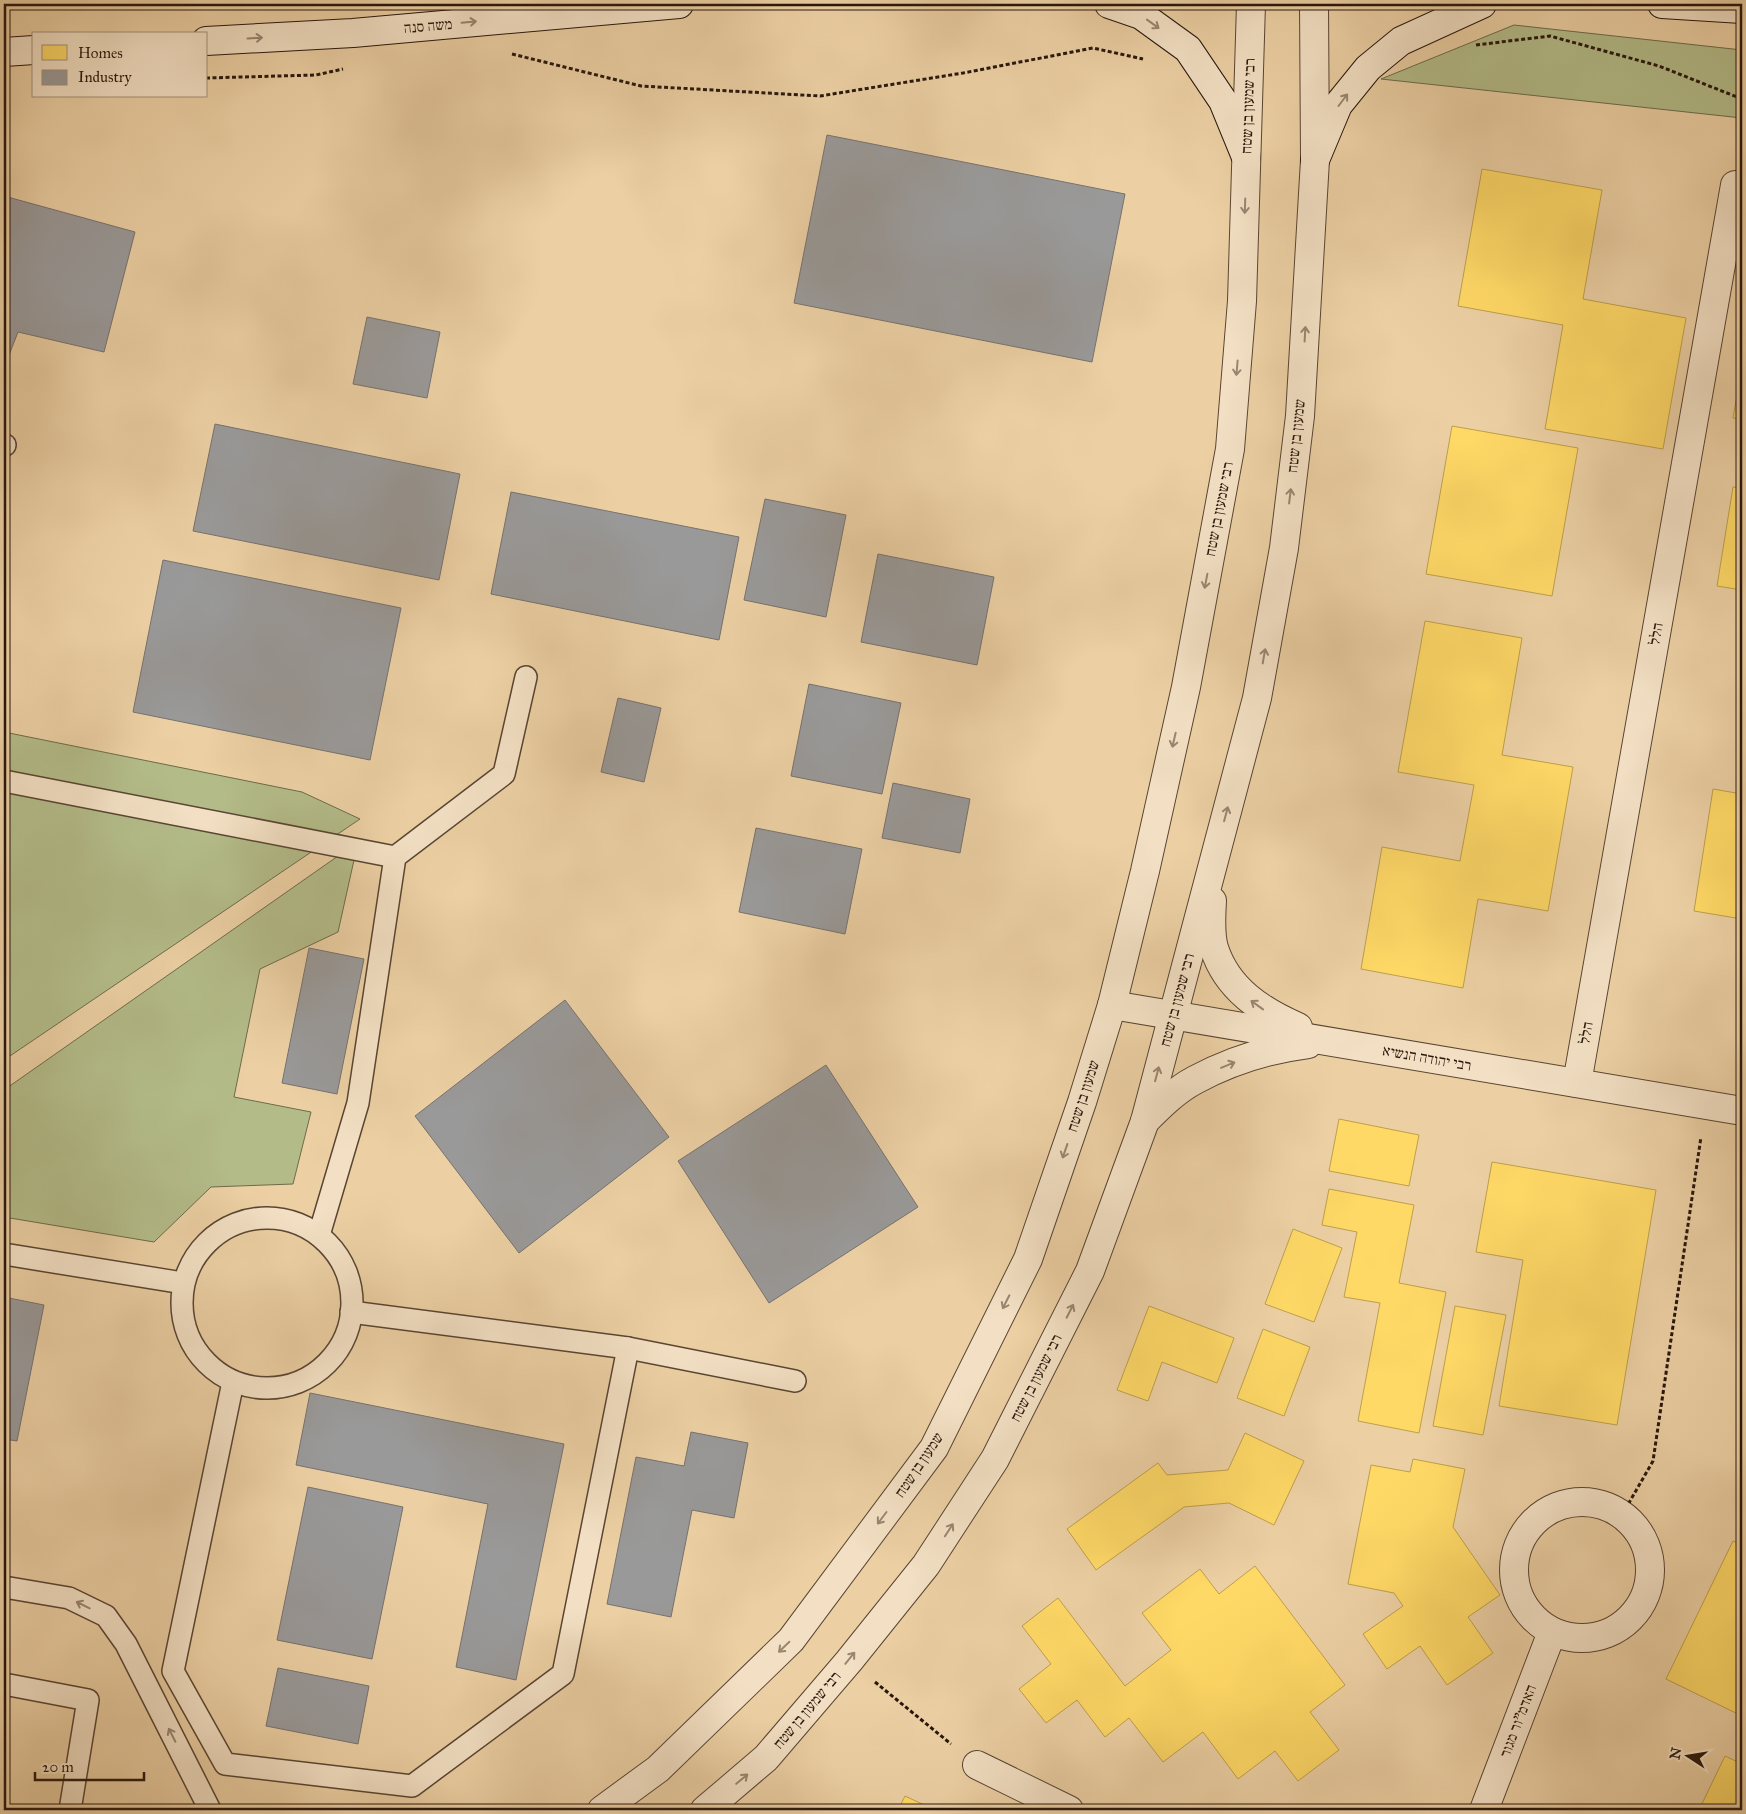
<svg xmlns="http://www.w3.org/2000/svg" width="1746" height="1814" font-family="'IM FELL Great Primer','Frank Ruhl Libre',serif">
	<rect width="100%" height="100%" fill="#ecd0a4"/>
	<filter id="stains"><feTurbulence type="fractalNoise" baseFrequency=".004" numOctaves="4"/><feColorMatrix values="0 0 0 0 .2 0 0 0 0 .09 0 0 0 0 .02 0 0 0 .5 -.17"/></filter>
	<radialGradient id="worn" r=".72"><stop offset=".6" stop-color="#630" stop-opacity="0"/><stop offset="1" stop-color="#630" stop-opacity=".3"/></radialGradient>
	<!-- green -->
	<g fill="#b3bc89" stroke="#6e6a4a">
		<polygon points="1514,25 1742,50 1742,118 1381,79"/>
		<polygon points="4,732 302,792 360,819 4,1060"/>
		<polygon points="358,842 338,932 260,969 234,1097 311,1112 293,1184 211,1187 154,1242 4,1217 4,1090"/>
	</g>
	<!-- homes -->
	<g fill="#ffd966" stroke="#be9f4b">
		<polygon points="1482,169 1602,190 1583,299 1686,318 1663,449 1545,429 1563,325 1458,306"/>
		<polygon points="1742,366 1742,419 1733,418"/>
		<polygon points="1452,426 1578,448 1552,596 1426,574"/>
		<polygon points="1733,487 1742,488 1742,590 1717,586"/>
		<polygon points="1425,621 1522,638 1502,755 1573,767 1548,911 1478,899 1463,988 1361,969 1382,847 1460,861 1474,785 1398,772"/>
		<polygon points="1713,789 1742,794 1742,919 1694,911"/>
		<polygon points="1339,1119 1419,1135 1409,1186 1329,1171"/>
		<polygon points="1492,1162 1656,1190 1617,1425 1499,1406 1523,1260 1476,1252"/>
		<polygon points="1329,1189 1414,1205 1399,1283 1446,1292 1419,1433 1358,1421 1380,1303 1344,1297 1357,1232 1322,1225"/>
		<polygon points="1293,1229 1342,1248 1314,1322 1265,1304"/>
		<polygon points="1149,1306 1234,1338 1217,1383 1162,1362 1148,1401 1117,1390"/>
		<polygon points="1455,1306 1506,1315 1483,1435 1433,1426"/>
		<polygon points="1263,1329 1310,1347 1284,1416 1237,1398"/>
		<polygon points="1245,1433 1304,1461 1274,1525 1229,1503 1184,1507 1096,1570 1067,1529 1158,1463 1167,1475 1228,1470"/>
		<polygon points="1413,1459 1465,1469 1453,1527 1500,1595 1468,1617 1493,1653 1447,1685 1420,1646 1387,1669 1363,1634 1403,1606 1394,1593 1348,1584 1371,1465 1410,1472"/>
		<polygon points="1733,1541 1742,1545 1742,1716 1666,1679"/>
		<polygon points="1255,1566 1345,1685 1310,1712 1339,1750 1298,1781 1275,1751 1238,1779 1203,1732 1163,1762 1129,1718 1105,1737 1077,1700 1046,1723 1019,1689 1051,1664 1022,1626 1058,1598 1125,1686 1171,1650 1142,1613 1200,1569 1219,1594"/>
		<polygon points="1725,1756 1742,1764 1742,1802 1738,1810 1699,1810"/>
		<polygon points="905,1796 935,1810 898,1810"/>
	</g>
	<!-- industry -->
	<g fill="#999" stroke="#77726f">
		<polygon points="827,135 1125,194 1092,362 794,303"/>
		<polygon points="4,196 135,232 104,352 18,332 4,368"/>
		<polygon points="367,317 440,332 427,398 353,384"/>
		<polygon points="215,424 460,474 439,580 193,531"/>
		<polygon points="511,492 739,537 719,640 491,594"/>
		<polygon points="765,499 846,515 826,617 744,600"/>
		<polygon points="878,554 994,577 977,665 861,642"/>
		<polygon points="163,560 401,608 370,760 133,712"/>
		<polygon points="809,684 901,703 882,794 791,776"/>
		<polygon points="618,698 661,708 644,782 601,772"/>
		<polygon points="893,783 970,799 960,853 882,838"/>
		<polygon points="756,828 862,849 845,934 739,912"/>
		<polygon points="309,948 364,959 337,1094 282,1083"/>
		<polygon points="565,1000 669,1137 519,1253 415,1116"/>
		<polygon points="826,1065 918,1207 769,1303 678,1161"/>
		<polygon points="4,1297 44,1305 17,1441 4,1439"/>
		<polygon points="310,1393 564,1444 516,1680 456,1667 488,1504 296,1465"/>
		<polygon points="691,1432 748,1443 734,1518 692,1510 671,1617 607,1604 636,1457 684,1466"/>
		<polygon points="308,1487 403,1507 372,1659 277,1640"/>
		<polygon points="278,1668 369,1686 358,1744 266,1726"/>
	</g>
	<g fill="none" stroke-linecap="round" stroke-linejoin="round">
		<!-- service casing -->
		<g stroke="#594532" stroke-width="24">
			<g id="service">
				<polyline points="4,445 5,445"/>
				<polyline points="4,781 395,857"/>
				<circle cx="267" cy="1303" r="85"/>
				<polyline points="319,1235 358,1103 395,857 504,774 526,677"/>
				<polyline points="4,1254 183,1283"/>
				<polyline points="351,1312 628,1348 795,1381"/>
				<polyline points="233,1382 173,1671 225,1764 412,1786 563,1674 628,1348"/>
				<polyline points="4,1587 69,1598 106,1616 126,1644 210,1810"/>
				<polyline points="4,1684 88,1700 70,1810"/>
			</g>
		</g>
		<!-- minor casing -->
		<g stroke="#594532" stroke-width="30">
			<g id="minor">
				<polyline points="1577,1083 1735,185"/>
				<circle cx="1582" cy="1570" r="68"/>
				<polyline points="977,1765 1069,1810"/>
				<polyline points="1484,1810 1552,1632"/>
			</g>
		</g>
		<!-- tertiary casing -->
		<g stroke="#594532" stroke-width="30">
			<g id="tertiary">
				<path d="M1212,901C1211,916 1210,934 1214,948C1227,989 1261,1011 1298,1027"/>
				<polyline points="1112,1005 1742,1111"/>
				<path d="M1145,1121C1160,1106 1176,1090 1195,1080C1230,1061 1269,1049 1308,1044"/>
				<polyline points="602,1810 658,1769 791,1640 934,1448 1028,1259 1082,1102 1112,1005 1145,871 1186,687 1230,449 1242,301 1251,4"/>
				<polyline points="705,1810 766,1758 849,1661 926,1565 995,1459 1090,1271 1145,1121 1257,698 1284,548 1300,416 1315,160 1314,4"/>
			</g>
		</g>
		<!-- secondary casing -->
		<g stroke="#28170c" stroke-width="30">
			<g id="secondary">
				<polyline points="1109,4 1141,15 1188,49 1223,101 1246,157"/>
				<polyline points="1662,4 1742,9"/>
				<polyline points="206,41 353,33 679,4"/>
				<polyline points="4,52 34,50"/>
				<polyline points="1315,160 1338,105 1368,68 1401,41 1482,4"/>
			</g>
		</g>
		<!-- path -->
		<g stroke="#28170c" stroke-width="3" stroke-dasharray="4 2.5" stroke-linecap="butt">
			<polyline points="1476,45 1550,36 1659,66 1742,99"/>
			<polyline points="512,54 641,86 820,96 963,73 1093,48 1143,59"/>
			<polyline points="206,78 316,75 343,69"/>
			<polyline points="1622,1515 1653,1461 1701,1137"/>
			<polyline points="875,1682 951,1744"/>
		</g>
		<!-- service -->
		<use href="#service" stroke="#f3e0c4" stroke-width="21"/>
		<!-- minor -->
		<use href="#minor" stroke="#f3e0c4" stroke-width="28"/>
		<!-- tertiary -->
		<use href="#tertiary" stroke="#f3e0c4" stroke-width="28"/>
		<!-- secondary -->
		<use href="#secondary" stroke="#f3e0c4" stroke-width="28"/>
	</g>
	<!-- one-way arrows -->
	<defs><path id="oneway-shaft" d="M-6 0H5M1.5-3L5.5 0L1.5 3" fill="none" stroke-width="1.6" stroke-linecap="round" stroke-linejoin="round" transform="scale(1.25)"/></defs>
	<g stroke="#988671">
		<use href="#oneway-shaft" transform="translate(469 22) rotate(-5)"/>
		<use href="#oneway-shaft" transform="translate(1153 24) rotate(36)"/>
		<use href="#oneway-shaft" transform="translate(255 38) rotate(-3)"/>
		<use href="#oneway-shaft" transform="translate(1343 100) rotate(-53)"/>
		<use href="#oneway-shaft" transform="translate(1245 206) rotate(92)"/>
		<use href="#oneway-shaft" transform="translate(1305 334) rotate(-87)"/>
		<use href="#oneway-shaft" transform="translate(1237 368) rotate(95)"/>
		<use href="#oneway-shaft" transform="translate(1290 496) rotate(-83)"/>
		<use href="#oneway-shaft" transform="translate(1206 581) rotate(101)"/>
		<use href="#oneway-shaft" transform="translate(1264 656) rotate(-80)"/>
		<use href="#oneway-shaft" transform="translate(1174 740) rotate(103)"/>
		<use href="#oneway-shaft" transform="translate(1226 814) rotate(-75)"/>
		<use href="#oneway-shaft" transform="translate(1257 1005) rotate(-144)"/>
		<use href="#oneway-shaft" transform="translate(1228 1065) rotate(-22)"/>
		<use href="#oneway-shaft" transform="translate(1157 1074) rotate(-75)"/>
		<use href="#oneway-shaft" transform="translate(1065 1151) rotate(109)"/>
		<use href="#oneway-shaft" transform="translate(1006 1302) rotate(117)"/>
		<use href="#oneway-shaft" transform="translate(1070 1311) rotate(-63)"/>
		<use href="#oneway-shaft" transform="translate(882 1518) rotate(127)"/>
		<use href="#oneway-shaft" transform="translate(949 1530) rotate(-57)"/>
		<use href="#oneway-shaft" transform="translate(83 1605) rotate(-154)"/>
		<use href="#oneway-shaft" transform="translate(784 1647) rotate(136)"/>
		<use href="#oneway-shaft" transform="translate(850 1658) rotate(-51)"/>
		<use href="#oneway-shaft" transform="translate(172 1735) rotate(-117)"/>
		<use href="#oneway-shaft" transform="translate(742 1779) rotate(-40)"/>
	</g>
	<g text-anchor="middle" stroke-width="5" stroke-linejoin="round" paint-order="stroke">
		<!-- street labels -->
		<g font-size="15" fill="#28170c" stroke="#f3e0c4">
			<text transform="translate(428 26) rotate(-5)" y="5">משה סנה</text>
			<text transform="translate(1248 106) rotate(-88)" y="5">רבי שמעון בן שטח</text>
			<text transform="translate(1296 436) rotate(-84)" y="5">שמעון בן שטח</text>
			<text transform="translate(1219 509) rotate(-79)" y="5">רבי שמעון בן שטח</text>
			<text transform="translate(1656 634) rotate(-80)" y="5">הלל</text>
			<text transform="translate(1177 1000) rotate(-75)" y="5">רבי שמעון בן שטח</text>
			<text transform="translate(1586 1033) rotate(-80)" y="5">הלל</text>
			<text transform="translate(1427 1058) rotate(10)" y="5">רבי יהודה הנשיא</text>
			<text transform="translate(1083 1096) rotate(-72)" y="5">שמעון בן שטח</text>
			<text transform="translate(1036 1378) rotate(-63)" y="5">רבי שמעון בן שטח</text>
			<text transform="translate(919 1465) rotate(-56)" y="5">שמעון בן שטח</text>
			<text transform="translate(807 1710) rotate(-50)" y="5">רבי שמעון בן שטח</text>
			<text transform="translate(1518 1721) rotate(-69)" y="5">האדמ"ור מגור</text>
		</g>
	</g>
	<!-- margin -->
	<rect width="1746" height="1814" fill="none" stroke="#ecd0a4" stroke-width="20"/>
	<rect x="5" y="5" width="1736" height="1804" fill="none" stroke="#28170c" stroke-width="2.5"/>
	<rect x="10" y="10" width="1726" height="1794" fill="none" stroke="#28170c"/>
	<!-- legend -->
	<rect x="32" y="32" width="175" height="65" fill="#f3e0c4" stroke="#a2907a"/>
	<rect x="42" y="45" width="25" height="15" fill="#ffd966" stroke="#a2907a"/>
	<text x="78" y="58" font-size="15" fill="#28170c">Homes</text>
	<rect x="42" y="70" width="25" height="15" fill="#999999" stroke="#a2907a"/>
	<text x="78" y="82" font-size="15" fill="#28170c">Industry</text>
	<!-- north arrow -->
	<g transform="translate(1688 1756) rotate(282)" stroke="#f3e0c4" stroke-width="4" paint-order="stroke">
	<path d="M0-4L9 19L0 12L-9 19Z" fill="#28170c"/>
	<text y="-8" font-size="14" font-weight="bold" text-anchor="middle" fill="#28170c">N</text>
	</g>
	<!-- scale -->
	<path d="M35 1772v8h109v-8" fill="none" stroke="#28170c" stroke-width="2.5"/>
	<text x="42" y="1772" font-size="15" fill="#28170c" stroke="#f3e0c4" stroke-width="4" paint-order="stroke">20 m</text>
	<rect width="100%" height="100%" filter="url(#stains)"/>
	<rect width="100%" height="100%" fill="url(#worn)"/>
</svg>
